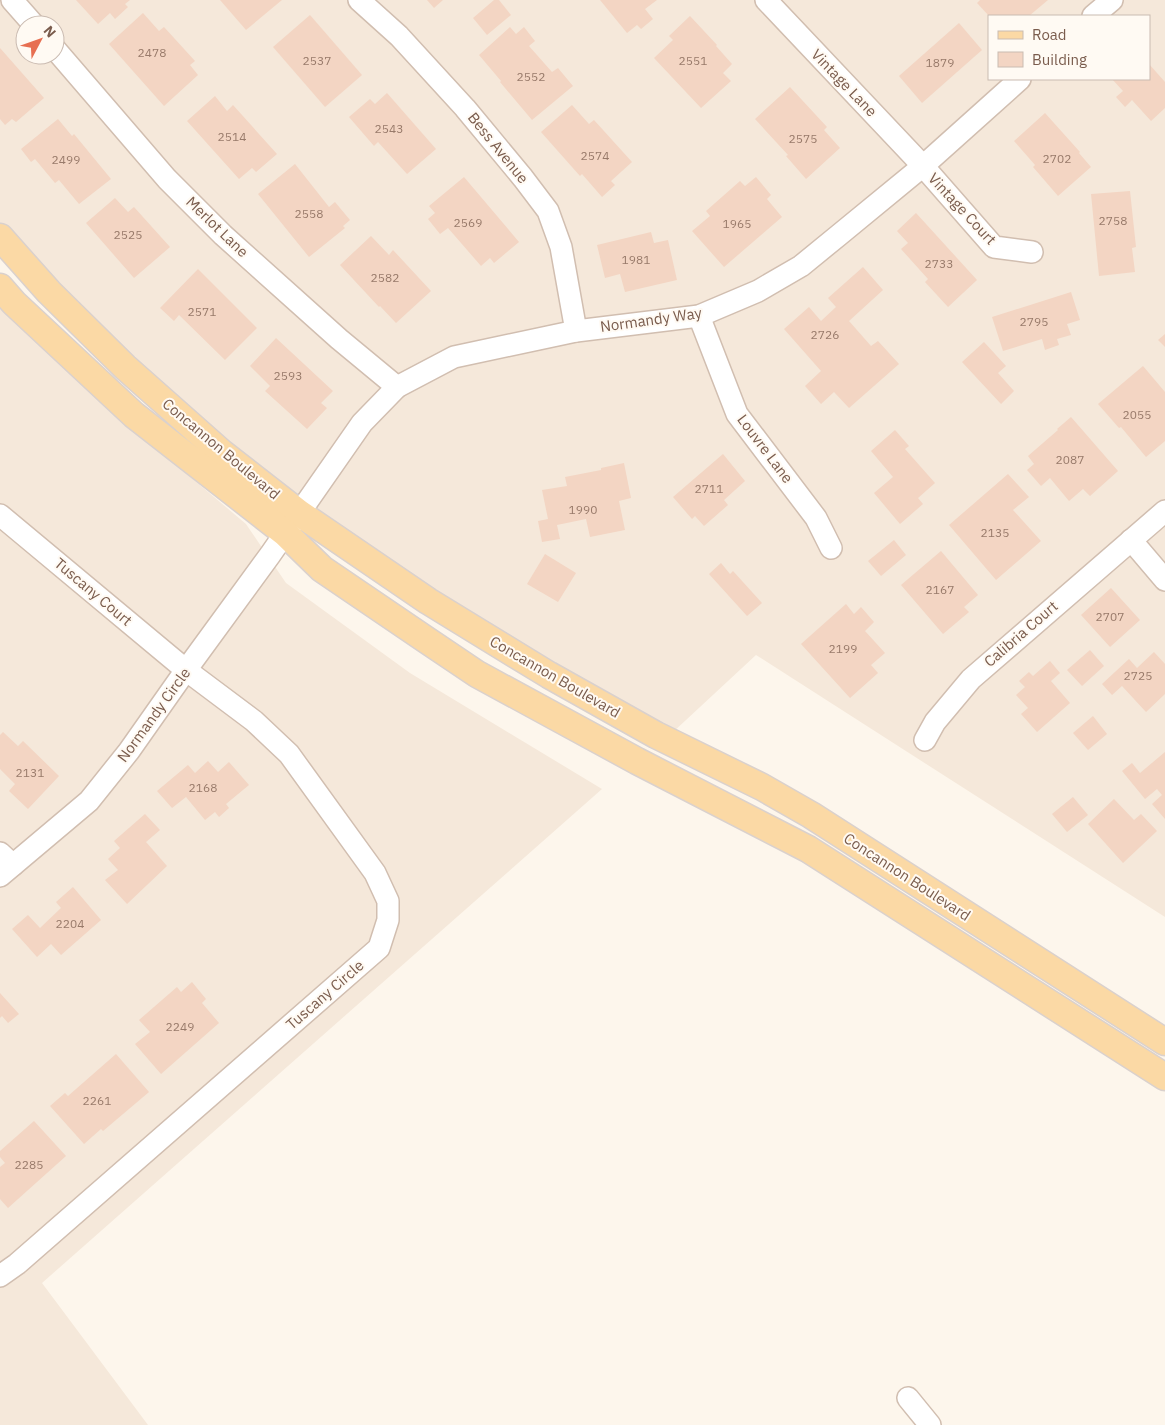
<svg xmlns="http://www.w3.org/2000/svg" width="1165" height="1425" font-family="'IBM Plex Sans',sans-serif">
	<rect width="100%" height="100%" fill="#fdf6ec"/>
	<!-- residential -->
	<g fill="#f5e8da" fill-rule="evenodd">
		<path d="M0,0H1165V917L756,655L672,733L492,628L342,531L207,425L142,367L32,259L0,224ZM989,16H1149V79H989ZM25,25H55V55H25Z"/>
		<polygon points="0,298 47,349 162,453 246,524 286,583 410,673 602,789 42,1283 148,1425 0,1425"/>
	</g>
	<!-- building -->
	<g fill="#f3d5c3">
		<polygon points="76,0 130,0 125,4 128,7 115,19 110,13 98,24"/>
		<polygon points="220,0 282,0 246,30"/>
		<polygon points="427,0 443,0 434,8"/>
		<polygon points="494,0 499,0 511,15 487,35 473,18"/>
		<polygon points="600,0 657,0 645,9 653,19 641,29 637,25 627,33"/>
		<polygon points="980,0 1048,0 1029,16 989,16 977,3"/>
		<polygon points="143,13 159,31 164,27 195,61 190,65 198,75 164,106 109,44"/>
		<polygon points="310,15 362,75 325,107 273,47"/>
		<polygon points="690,16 717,45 716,46 732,64 723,73 731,81 701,108 654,58 673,40 669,36"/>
		<polygon points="959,23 982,50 922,103 899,76"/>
		<polygon points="510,27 516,34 524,27 535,41 529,46 552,72 558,68 573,86 532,120 500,82 501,81 479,55"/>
		<polygon points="0,48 44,98 16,122 12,119 5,125 0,119"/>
		<polygon points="1149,64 1165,82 1165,108 1151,121 1132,100 1125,107 1116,97 1123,91 1112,79 1149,79"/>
		<polygon points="790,87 827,127 824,130 840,148 806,179 786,156 788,155 755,119"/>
		<polygon points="387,93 436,149 407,174 378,142 374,146 349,117 370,99 375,104"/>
		<polygon points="215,96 227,111 233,105 277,154 256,172 252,168 239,179 187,121"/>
		<polygon points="572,105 589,124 594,120 632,162 611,181 615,185 602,197 582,174 580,176 541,132"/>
		<polygon points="1045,113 1080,152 1079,153 1091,167 1058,196 1033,167 1035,165 1014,141"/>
		<polygon points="58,119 72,136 74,134 111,179 79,204 59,180 55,183 35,159 31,162 21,149"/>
		<polygon points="295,164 329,207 335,202 350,220 343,226 345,228 309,257 258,194"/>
		<polygon points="464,177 519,242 494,263 490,258 481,266 448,228 440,234 428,219 435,213 429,206"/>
		<polygon points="756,177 771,195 767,199 782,217 724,267 692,231 710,216 706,211 740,181 745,186"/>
		<polygon points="1130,191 1136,247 1132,248 1135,272 1099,276 1091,194"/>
		<polygon points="115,198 128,212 134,207 170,247 134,278 86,223"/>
		<polygon points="916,213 977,280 948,307 925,282 928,279 901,249 908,243 897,231"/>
		<polygon points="651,232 654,243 668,240 677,280 625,292 620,274 605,278 597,245"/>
		<polygon points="371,236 389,255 393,250 431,291 396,323 380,306 379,307 340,265"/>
		<polygon points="863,267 883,290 849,321 871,346 878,341 899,364 849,408 834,392 821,404 805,386 821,371 784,329 809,307 821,321 836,307 828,298"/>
		<polygon points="198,269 257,328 225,360 179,315 174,321 160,308"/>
		<polygon points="1071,292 1080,320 1067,324 1071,335 1057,339 1059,345 1045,350 1042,339 1003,351 992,317"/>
		<polygon points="1165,334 1165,347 1158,340"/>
		<polygon points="276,338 333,391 321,403 327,408 307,429 265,391 270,386 250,366"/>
		<polygon points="984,342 1006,366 998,373 1014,391 1001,404 962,362"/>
		<polygon points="1143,366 1165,392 1165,441 1146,457 1121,427 1119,428 1098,404"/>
		<polygon points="1071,417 1118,471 1090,496 1083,489 1069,501 1050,478 1041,486 1027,470 1034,464 1028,456 1058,430 1057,429"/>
		<polygon points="895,430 909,446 905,449 935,483 918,498 923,504 900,524 874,493 893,477 871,451"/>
		<polygon points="723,454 745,481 724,500 728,505 704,526 695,516 692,519 673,497"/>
		<polygon points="624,463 631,498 619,501 625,530 590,537 586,519 557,525 560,539 542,542 538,521 548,519 542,490 567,486 565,477 601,470 601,468"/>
		<polygon points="1008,474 1029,497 1013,510 1041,541 996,580 949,525"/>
		<polygon points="894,540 906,555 881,576 868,561"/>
		<polygon points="941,551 978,595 964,607 969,612 943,634 901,585"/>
		<polygon points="545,554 576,573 558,602 527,584"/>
		<polygon points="721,563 730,574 733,571 762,603 747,616 709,574"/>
		<polygon points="1111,588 1140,620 1110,647 1081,615"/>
		<polygon points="846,604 854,614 861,607 874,622 865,631 885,653 871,665 878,673 850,698 801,644"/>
		<polygon points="1090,650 1104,666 1082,686 1067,670"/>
		<polygon points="1154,652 1165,664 1165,694 1146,712 1122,686 1112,695 1102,684 1129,659 1137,668"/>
		<polygon points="1050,661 1060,673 1051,681 1070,703 1037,732 1021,714 1028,708 1016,695 1025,687 1019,681 1029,672 1033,676"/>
		<polygon points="1093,716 1107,734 1088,750 1073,733"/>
		<polygon points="3,732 18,746 23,741 59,776 28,809 9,791 15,784 0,769 0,735"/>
		<polygon points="1165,752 1165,819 1152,804 1162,795 1157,789 1145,799 1122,771 1132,763 1140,773"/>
		<polygon points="208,761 218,772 229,762 249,785 226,804 229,808 219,817 215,812 205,820 186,797 172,808 157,791 188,765 195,773"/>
		<polygon points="1073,797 1088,815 1067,832 1052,814"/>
		<polygon points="1114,799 1134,820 1141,814 1157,831 1123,863 1088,824"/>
		<polygon points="145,814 160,830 146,842 167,866 127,904 105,880 118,870 108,859 120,848 114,841"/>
		<polygon points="73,887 101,920 61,955 51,944 37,957 12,929 28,915 40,928 61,908 56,902"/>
		<polygon points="192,982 206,999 202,1003 219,1023 161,1074 135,1044 150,1032 139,1020 177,987 181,992"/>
		<polygon points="0,993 19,1014 8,1023 2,1016 0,1018"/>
		<polygon points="116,1054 149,1092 103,1131 101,1129 84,1144 50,1106 65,1093 68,1096"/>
		<polygon points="34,1121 66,1156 8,1208 0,1199 0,1167 5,1163 0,1157 0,1151"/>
	</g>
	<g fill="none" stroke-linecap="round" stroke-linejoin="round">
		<!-- minor casing -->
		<g stroke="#d1beb0" stroke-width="24">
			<g id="minor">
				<polyline points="12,0 34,25"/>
				<polyline points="359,0 399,36 465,108 523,178 548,211 561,247 576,331"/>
				<polyline points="766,0 923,166 994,247 1032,252"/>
				<polyline points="1093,16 1112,0"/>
				<polyline points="55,49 167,179 223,235 339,339 397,387"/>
				<polyline points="699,316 737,414 816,518 831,548"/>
				<polyline points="0,515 186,670 254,721 289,754 375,873 388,901 388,920 379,948 17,1264 0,1276"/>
				<polyline points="1131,540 1165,580"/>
				<polyline points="925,740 935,722 971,679 1165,511"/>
				<polyline points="0,853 13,865"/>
				<polyline points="0,876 89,801 129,751 186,670 270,555 362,423 397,387 454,357 576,331 699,316 758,291 801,266 839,235 923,166 1020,79"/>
				<polyline points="908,1398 930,1425"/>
			</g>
		</g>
		<!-- major casing -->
		<g stroke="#dad1cd" stroke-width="29">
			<g id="major">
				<polyline points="0,237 49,292 125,367 222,453 299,513 428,601 549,675 656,735 762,787 811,815 1165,1042"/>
				<polyline points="0,287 14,303 134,415 285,533 322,569 425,639 477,674 637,761 808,849 1165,1077"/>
			</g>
		</g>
		<!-- minor -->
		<use href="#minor" stroke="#fff" stroke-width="21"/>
		<!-- major -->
		<use href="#major" stroke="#fbd9a5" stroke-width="26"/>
	</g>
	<g text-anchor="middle" stroke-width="4" stroke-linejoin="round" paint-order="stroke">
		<!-- number labels -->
		<g font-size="12" fill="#987a6a">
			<text x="152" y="57">2478</text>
			<text x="317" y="65">2537</text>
			<text x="693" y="65">2551</text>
			<text x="940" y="67">1879</text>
			<text x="531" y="81">2552</text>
			<text x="389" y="133">2543</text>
			<text x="232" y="141">2514</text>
			<text x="803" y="143">2575</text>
			<text x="595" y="160">2574</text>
			<text x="1057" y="163">2702</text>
			<text x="66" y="164">2499</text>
			<text x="309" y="218">2558</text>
			<text x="1113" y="225">2758</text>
			<text x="468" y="227">2569</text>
			<text x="737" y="228">1965</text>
			<text x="128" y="239">2525</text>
			<text x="636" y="264">1981</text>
			<text x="939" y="268">2733</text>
			<text x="385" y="282">2582</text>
			<text x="202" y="316">2571</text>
			<text x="1034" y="326">2795</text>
			<text x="825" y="339">2726</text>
			<text x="288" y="380">2593</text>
			<text x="1137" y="419">2055</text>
			<text x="1070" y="464">2087</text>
			<text x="709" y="493">2711</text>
			<text x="583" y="514">1990</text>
			<text x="995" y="537">2135</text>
			<text x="940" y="594">2167</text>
			<text x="1110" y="621">2707</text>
			<text x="843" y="653">2199</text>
			<text x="1138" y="680">2725</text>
			<text x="30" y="777">2131</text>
			<text x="203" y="792">2168</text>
			<text x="70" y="928">2204</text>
			<text x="180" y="1031">2249</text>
			<text x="97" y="1105">2261</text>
			<text x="29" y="1169">2285</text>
		</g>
		<!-- street labels -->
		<g font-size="15" fill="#7a5c4d" stroke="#fffaf3">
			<text transform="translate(844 83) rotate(46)" y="5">Vintage Lane</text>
			<text transform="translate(498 148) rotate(51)" y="5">Bess Avenue</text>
			<text transform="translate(962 209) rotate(47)" y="5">Vintage Court</text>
			<text transform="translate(217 227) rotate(44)" y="5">Merlot Lane</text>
			<text transform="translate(651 320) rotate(-8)" y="5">Normandy Way</text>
			<text transform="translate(221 449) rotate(40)" y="5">Concannon Boulevard</text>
			<text transform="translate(765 449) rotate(53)" y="5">Louvre Lane</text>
			<text transform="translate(93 592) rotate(40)" y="5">Tuscany Court</text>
			<text transform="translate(1021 634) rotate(-41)" y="5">Calibria Court</text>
			<text transform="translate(555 677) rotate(30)" y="5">Concannon Boulevard</text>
			<text transform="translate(154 715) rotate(-54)" y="5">Normandy Circle</text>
			<text transform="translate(907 877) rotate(33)" y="5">Concannon Boulevard</text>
			<text transform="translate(325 995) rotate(-41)" y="5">Tuscany Circle</text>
		</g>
	</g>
	<!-- legend -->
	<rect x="988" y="15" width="162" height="65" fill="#fffaf3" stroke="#cabbb1"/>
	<rect x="998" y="31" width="25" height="8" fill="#fbd9a5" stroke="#cabbb1"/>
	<text x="1032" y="40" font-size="15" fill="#7a5c4d">Road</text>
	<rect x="998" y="52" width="25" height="15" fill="#f3d5c3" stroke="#cabbb1"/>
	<text x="1032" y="65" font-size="15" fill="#7a5c4d">Building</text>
	<!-- north arrow -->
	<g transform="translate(40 40) rotate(49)"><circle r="24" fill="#fffaf3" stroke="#cabbb1"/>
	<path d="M0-4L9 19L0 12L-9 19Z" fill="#e76f51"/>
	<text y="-8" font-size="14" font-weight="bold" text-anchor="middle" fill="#7a5c4d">N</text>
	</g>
</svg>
